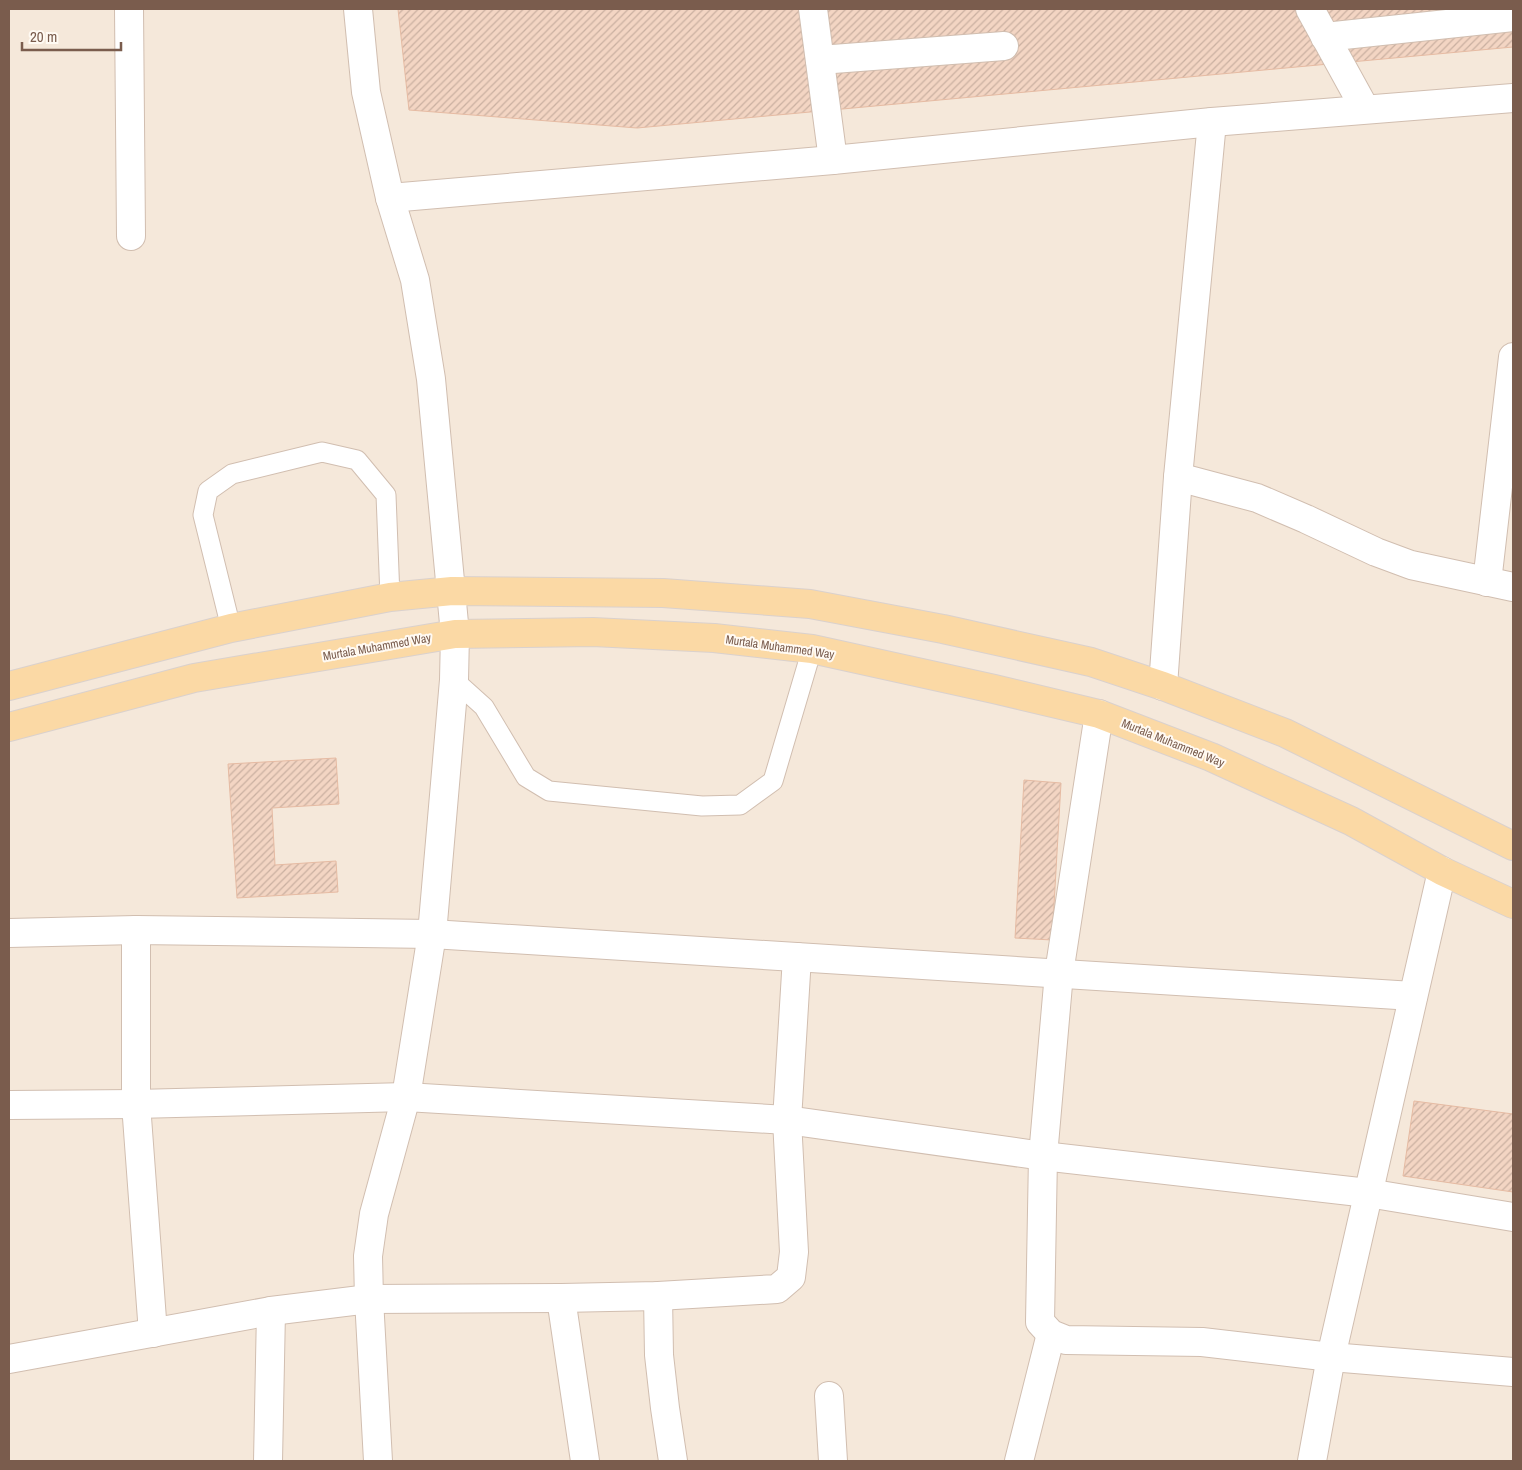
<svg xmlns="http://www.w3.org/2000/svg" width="1522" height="1470" font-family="'Archivo Narrow',sans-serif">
	<defs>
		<pattern id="building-hatch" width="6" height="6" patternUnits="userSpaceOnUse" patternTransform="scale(1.25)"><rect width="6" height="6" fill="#f3d5c3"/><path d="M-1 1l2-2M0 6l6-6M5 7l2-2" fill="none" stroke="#cab0a1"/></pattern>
	</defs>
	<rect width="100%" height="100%" fill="#fdf6ec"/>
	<!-- residential -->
	<rect fill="#f5e8da" x="9" y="9" width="1504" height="1452"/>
	<!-- building -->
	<g fill="url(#building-hatch)" stroke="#e6bba3">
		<polygon points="398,9 1513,9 1513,47 637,128 409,110"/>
		<polygon points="336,758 339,804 272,808 275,865 336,861 338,892 237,898 228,764"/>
		<polygon points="1024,780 1061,783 1052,940 1015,938"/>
		<polygon points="1414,1101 1513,1114 1513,1192 1403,1176"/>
	</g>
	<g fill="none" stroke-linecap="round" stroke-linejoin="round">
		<!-- lane casing -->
		<g stroke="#d1beb0" stroke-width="21">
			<g id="lane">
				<polyline points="231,628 203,515 208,491 232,474 322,452 357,460 386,495 390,597"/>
				<polyline points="454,680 484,707 526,777 549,791 702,806 740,805 773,781 812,649"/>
			</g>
		</g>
		<!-- street casing -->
		<g stroke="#d1beb0" stroke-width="30">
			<g id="street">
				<polyline points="129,9 131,236"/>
				<polyline points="358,9 366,92 390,198 415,280 431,379 455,634 454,680 432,934 406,1097 374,1214 368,1256 369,1299 378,1461"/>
				<polyline points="813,9 833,160"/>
				<polyline points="1310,9 1365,109"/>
				<polyline points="1325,37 1513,17"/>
				<polyline points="820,60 1004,46"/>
				<polyline points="390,198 833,160 1212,122 1513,98"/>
				<polyline points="1178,477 1257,498 1306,519 1376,552 1411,565 1513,587"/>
				<polyline points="1487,582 1513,357"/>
				<polyline points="1163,686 1178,477 1212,122"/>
				<polyline points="1099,714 1059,973 1043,1156 1040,1322 1051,1334 1066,1340 1202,1342 1331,1357 1513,1372"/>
				<polyline points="9,933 136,930"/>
				<polyline points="9,1105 136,1104 406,1097 787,1120 1043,1156 1368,1193 1513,1217"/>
				<polyline points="658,1296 659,1355 665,1408 673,1461"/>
				<polyline points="561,1298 585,1461"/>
				<polyline points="153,1333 136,1104 136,930 432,934 1413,996"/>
				<polyline points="9,1359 271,1311 369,1299 561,1298 658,1296 777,1289 791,1277 794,1252 787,1120 797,957"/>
				<polyline points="829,1396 833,1461"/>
				<polyline points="268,1461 271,1311"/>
				<polyline points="1019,1461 1051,1334"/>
				<polyline points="1312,1461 1331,1357 1442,871"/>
			</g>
		</g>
		<!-- primary casing -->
		<g stroke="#dad1cd" stroke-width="30">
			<g id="primary">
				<polyline points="9,686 231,628 390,597 452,591 663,593 810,604 943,629 1091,662 1163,686 1285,733 1513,846"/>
				<polyline points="9,727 194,678 455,634 593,632 714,638 812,649 994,689 1099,714 1211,757 1351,821 1442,871 1513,904"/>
			</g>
		</g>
		<!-- lane -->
		<use href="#lane" stroke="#fff" stroke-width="19"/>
		<!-- street -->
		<use href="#street" stroke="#fff" stroke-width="28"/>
		<!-- primary -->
		<use href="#primary" stroke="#fbd9a5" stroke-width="28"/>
	</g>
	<g text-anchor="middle" stroke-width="4" stroke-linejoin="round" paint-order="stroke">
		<!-- street labels -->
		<g font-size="12" fill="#7a5c4d" stroke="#fffaf3">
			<text transform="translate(377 647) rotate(-10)" y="4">Murtala Muhammed Way</text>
			<text transform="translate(780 647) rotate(8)" y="4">Murtala Muhammed Way</text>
			<text transform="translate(1173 743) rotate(22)" y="4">Murtala Muhammed Way</text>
		</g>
	</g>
	<!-- border -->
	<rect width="1522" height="1470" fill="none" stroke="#7a5c4d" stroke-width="20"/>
	<!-- scale -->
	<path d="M22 42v8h99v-8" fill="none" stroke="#7a5c4d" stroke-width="2.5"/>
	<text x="30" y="42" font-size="15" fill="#7a5c4d" stroke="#fffaf3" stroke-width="4" paint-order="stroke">20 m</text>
</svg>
